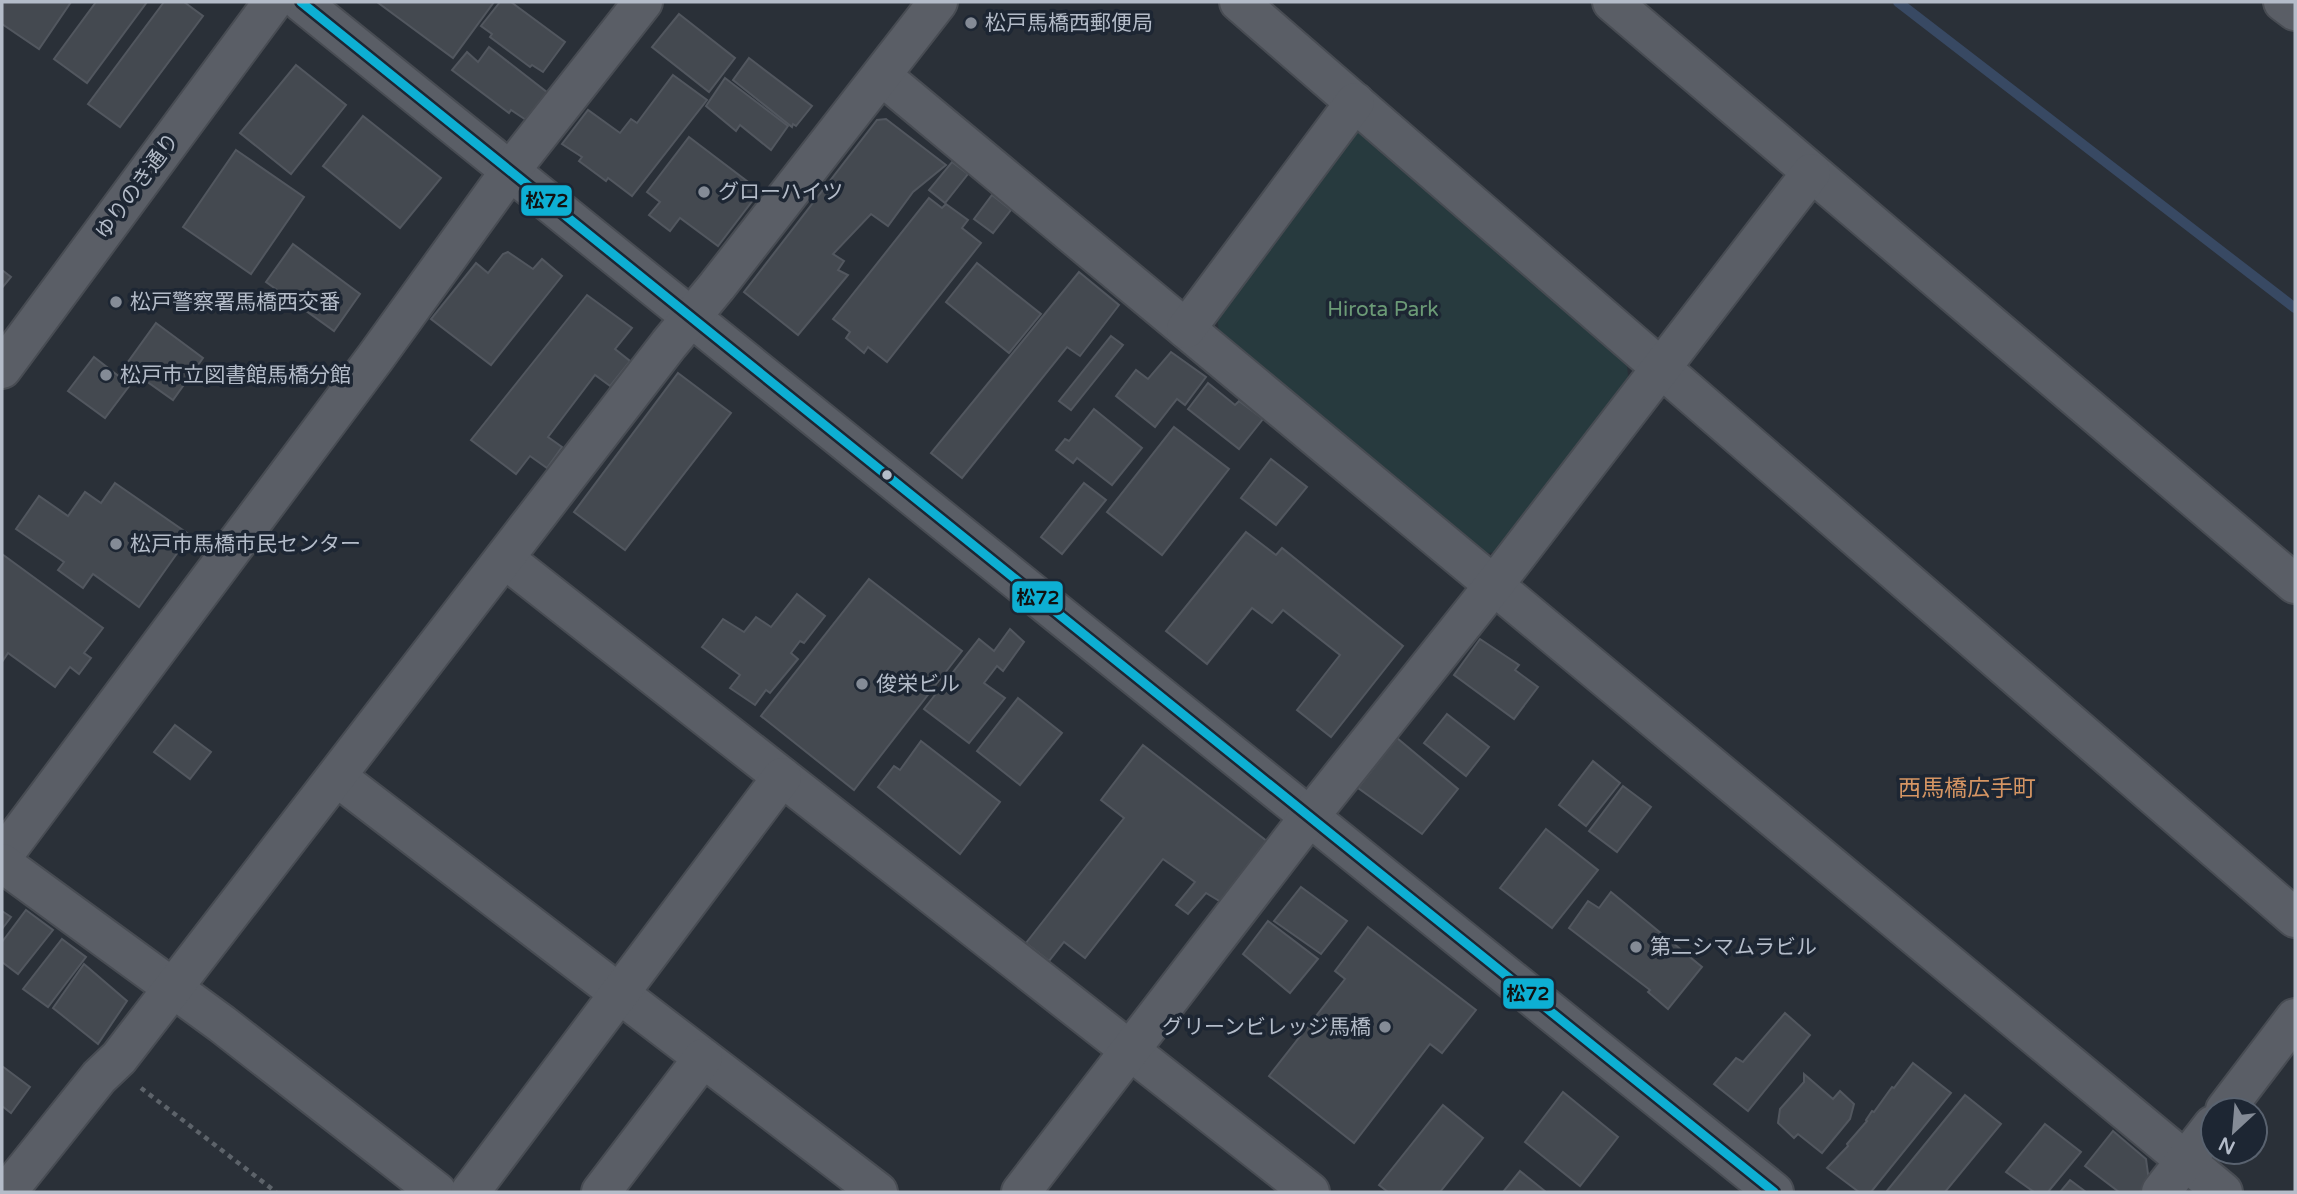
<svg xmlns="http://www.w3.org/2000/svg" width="2297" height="1194" font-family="'Varela Round','Noto Sans JP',sans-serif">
	<rect width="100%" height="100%" fill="#2a3038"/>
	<!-- green -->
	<polygon fill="#273a3e" points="1354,132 1364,132 1626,353 1629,388 1502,551 1481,554 1220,338 1217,318"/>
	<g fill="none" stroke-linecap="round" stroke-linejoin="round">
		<!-- stream -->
		<polyline stroke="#384963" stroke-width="10" points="1898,2 2295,308"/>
	</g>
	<!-- building -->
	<g fill="#444950" stroke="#52575f" stroke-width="2">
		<polygon points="2,2 71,2 39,49 2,24"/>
		<polygon points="96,2 147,2 87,83 54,59"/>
		<polygon points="164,2 184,2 203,16 120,127 88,104"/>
		<polygon points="377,2 494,2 453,58"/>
		<polygon points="500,2 511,2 565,42 543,72 532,65 530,67 490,37 492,34 481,26"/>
		<polygon points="679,14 735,58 709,92 652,47"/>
		<polygon points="489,47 548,93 526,120 511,110 509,113 452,70 467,52 478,62"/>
		<polygon points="749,58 812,106 796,126 793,124 792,127 733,80"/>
		<polygon points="296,65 346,105 291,174 240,133"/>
		<polygon points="673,75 707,100 632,196 608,178 606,181 579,161 582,157 562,144 588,110 620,133 631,119 637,123"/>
		<polygon points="725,78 788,126 771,150 740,125 736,131 706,106"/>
		<polygon points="363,116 441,178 400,228 323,166"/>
		<polygon points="886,119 946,165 913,192 888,226 871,214 833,254 844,261 838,270 848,275 798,335 744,292 877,120"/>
		<polygon points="689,137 760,191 718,246 680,218 670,231 649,215 660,202 647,192"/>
		<polygon points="236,150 304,197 251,274 183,227"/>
		<polygon points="952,162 968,174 945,203 929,190"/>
		<polygon points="992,195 1011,210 993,233 974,219"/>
		<polygon points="929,198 942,208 946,204 968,220 962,228 981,243 887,362 868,347 864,353 846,338 850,332 833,319"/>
		<polygon points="293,244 360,294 334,331 266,282"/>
		<polygon points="508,252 533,269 542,259 562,276 491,365 431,319 476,263 488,273 503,254"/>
		<polygon points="977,263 1041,314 1009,353 946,302"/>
		<polygon points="2,270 11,277 2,288"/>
		<polygon points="1079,272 1119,305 1080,356 1067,347 962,478 931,453"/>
		<polygon points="587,295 632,328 615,349 630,361 610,386 595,375 548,437 562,447 547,468 530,456 516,474 471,440"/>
		<polygon points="156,323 203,358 173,400 125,366"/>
		<polygon points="1111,336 1123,345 1071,410 1059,401"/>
		<polygon points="1171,352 1206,377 1185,405 1177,399 1155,427 1116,396 1136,370 1148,379"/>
		<polygon points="94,357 130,385 105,418 68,391"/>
		<polygon points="678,373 731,413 625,550 574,512"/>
		<polygon points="1208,383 1235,405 1239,401 1263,419 1239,449 1188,409"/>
		<polygon points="1094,409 1142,448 1112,485 1077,458 1073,463 1056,450 1065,439 1069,441"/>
		<polygon points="1174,427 1229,469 1162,555 1107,512"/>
		<polygon points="1271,459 1307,487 1276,525 1241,498"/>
		<polygon points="115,483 190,535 139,607 93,574 83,588 58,570 64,562 16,529 39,496 68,516 85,492 101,503"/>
		<polygon points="1084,483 1106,500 1062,554 1041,537"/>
		<polygon points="1246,532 1276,555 1282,548 1403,646 1331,737 1297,710 1340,655 1283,610 1272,623 1252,608 1207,664 1166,631"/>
		<polygon points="2,554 103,628 84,653 91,658 79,674 70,667 55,687 8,653 2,662"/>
		<polygon points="869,579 962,651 854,790 761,716"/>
		<polygon points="797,594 825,616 804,643 800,641 791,653 798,659 770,693 766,690 755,705 730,688 740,675 702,647 723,619 744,632 756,617 771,627"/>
		<polygon points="1010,629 1024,642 1003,671 997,666 984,683 1005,698 969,743 924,709 979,639 994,651"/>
		<polygon points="1480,639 1519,665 1515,670 1538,687 1514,719 1454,675"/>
		<polygon points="1018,698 1062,733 1020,785 977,751"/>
		<polygon points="1447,714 1489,747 1466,776 1424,743"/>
		<polygon points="175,725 211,752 190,779 154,752"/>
		<polygon points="1397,738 1458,789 1422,834 1358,788"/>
		<polygon points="921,741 1000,802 960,854 878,787 894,766 900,770"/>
		<polygon points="1143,745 1268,842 1221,902 1206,893 1188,914 1176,905 1195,882 1163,859 1085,958 1064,942 1049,961 1026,943 1124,818 1101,800"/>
		<polygon points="1593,761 1620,783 1586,826 1559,805"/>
		<polygon points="1623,786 1651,807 1617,852 1589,831"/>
		<polygon points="1546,829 1598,870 1552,928 1500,888"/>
		<polygon points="1301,887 1347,921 1321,954 1274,921"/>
		<polygon points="1611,892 1702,967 1668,1009 1648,992 1650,990 1569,928 1588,901 1599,908"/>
		<polygon points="26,910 53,930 18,974 2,962 2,942"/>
		<polygon points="2,911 11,917 2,929"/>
		<polygon points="1268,921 1318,959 1290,993 1243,954"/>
		<polygon points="1368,927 1476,1010 1442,1053 1430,1044 1354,1143 1269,1076 1345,979 1335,971"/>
		<polygon points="62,939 86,957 48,1007 23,989"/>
		<polygon points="84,964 127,1001 98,1044 53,1008"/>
		<polygon points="1785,1013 1810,1035 1748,1111 1714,1084 1736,1058 1743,1062"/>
		<polygon points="1913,1063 1951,1093 1871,1192 1859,1192 1827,1168 1848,1146 1847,1144 1867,1121 1866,1120 1872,1111 1874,1112 1892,1087 1894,1088"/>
		<polygon points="2,1066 30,1087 11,1113 2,1106"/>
		<polygon points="1804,1074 1833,1099 1840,1091 1854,1104 1850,1119 1822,1153 1798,1134 1794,1138 1778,1123 1780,1109 1804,1082"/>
		<polygon points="1563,1092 1618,1137 1580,1186 1525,1142"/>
		<polygon points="1965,1095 2001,1124 1945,1192 1886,1192"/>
		<polygon points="1443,1105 1483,1138 1440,1192 1388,1192 1379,1185"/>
		<polygon points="2045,1124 2081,1152 2048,1192 2034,1192 2006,1172"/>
		<polygon points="2113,1131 2146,1159 2149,1181 2140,1192 2119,1192 2085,1166"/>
		<polygon points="1520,1171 1546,1192 1503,1192"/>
		<polygon points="2070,1180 2086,1192 2060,1192"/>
	</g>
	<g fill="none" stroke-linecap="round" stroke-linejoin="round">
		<!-- minor casing -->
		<g stroke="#484c53" stroke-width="42">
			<g id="minor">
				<polyline points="301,2 1774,1192"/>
				<polyline points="1239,2 2295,918"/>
				<polyline points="1612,2 2295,584"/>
				<polyline points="2283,2 2295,11"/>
				<polyline points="882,76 2223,1192"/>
				<polyline points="1186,329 1355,102"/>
				<polyline points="2,369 273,2"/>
				<polyline points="505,559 1310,1192"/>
				<polyline points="337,777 878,1192"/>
				<polyline points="2,857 375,358 510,171 643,2"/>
				<polyline points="2,863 222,1024 437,1192"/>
				<polyline points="2225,1110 2295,1018"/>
				<polyline points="7,1192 99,1077 119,1058 669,344 717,286 938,2"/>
				<polyline points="470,1192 782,777"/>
				<polyline points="601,1192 703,1058"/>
				<polyline points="1021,1192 1310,816 1494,585 1811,173"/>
				<polyline points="2161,1192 2213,1125"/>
			</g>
		</g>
		<!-- path -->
		<polyline stroke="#5d636a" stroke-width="4.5" stroke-dasharray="5 5" stroke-linecap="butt" points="141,1088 276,1192"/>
		<!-- minor -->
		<use href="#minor" stroke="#5a5e66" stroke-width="38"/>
		<!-- bus-1 casing -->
		<g stroke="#1d2633" stroke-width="14">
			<polyline id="bus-1" points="301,2 1774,1192"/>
		</g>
		<!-- bus-1 -->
		<use href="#bus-1" stroke="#0dafd3" stroke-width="9"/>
	</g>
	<!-- markers -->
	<g fill="#848b96" stroke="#1d2633" stroke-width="2.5">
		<circle cx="971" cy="23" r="7"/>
		<circle cx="704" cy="192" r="7"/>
		<circle cx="116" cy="302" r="7"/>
		<circle cx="106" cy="375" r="7"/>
		<circle cx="116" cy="544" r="7"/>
		<circle cx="862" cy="684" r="7"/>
		<circle cx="1636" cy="947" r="7"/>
		<circle cx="1385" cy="1027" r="7"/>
	</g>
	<circle fill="#b4bcc9" stroke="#1d2633" stroke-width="2.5" cx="887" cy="475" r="6"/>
	<g text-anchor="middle" stroke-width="7" stroke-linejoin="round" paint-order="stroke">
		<!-- poi labels -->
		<g font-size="21" fill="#b4bcc9" stroke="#1d2633" text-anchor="start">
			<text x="985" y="30">松戸馬橋西郵便局</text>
			<text x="718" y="199">グローハイツ</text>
			<text x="130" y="309">松戸警察署馬橋西交番</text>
			<text x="120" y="382">松戸市立図書館馬橋分館</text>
			<text x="130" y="551">松戸市馬橋市民センター</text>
			<text x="876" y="691">俊栄ビル</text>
			<text x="1650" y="954">第二シマムラビル</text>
			<text x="1371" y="1034" text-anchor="end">グリーンビレッジ馬橋</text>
		</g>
		<!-- street labels -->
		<g font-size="21" fill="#b4bcc9" stroke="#1d2633">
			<text transform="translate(137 186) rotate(-54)" y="7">ゆりのき通り</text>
		</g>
		<!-- park labels -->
		<g font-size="21" fill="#6b9a76" stroke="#1d2633">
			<text x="1383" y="316">Hirota Park</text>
		</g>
		<!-- neighbourhood labels -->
		<g font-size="23" fill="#d59563" stroke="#1d2633">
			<text x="1967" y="796">西馬橋広手町</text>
		</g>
	</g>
	<g stroke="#1d2633" stroke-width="2.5">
		<rect x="520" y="184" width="53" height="33" rx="7" fill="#0dafd3"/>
		<rect x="1011" y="580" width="53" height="34" rx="7" fill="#0dafd3"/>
		<rect x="1502" y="977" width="53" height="33" rx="7" fill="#0dafd3"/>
	</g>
	<g font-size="19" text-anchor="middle" font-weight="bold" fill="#111">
		<text x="547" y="207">松72</text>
		<text x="1038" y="604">松72</text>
		<text x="1528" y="1000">松72</text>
	</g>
	<!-- border -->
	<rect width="2297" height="1194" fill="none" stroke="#b4bcc9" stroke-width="7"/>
	<!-- north arrow -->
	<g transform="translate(2234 1131) rotate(206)"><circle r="33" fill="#1d2633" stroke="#59626f" stroke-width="2"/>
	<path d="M0-5L12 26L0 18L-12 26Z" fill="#848b96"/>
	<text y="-10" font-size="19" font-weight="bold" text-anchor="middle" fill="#b4bcc9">N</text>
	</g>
</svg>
